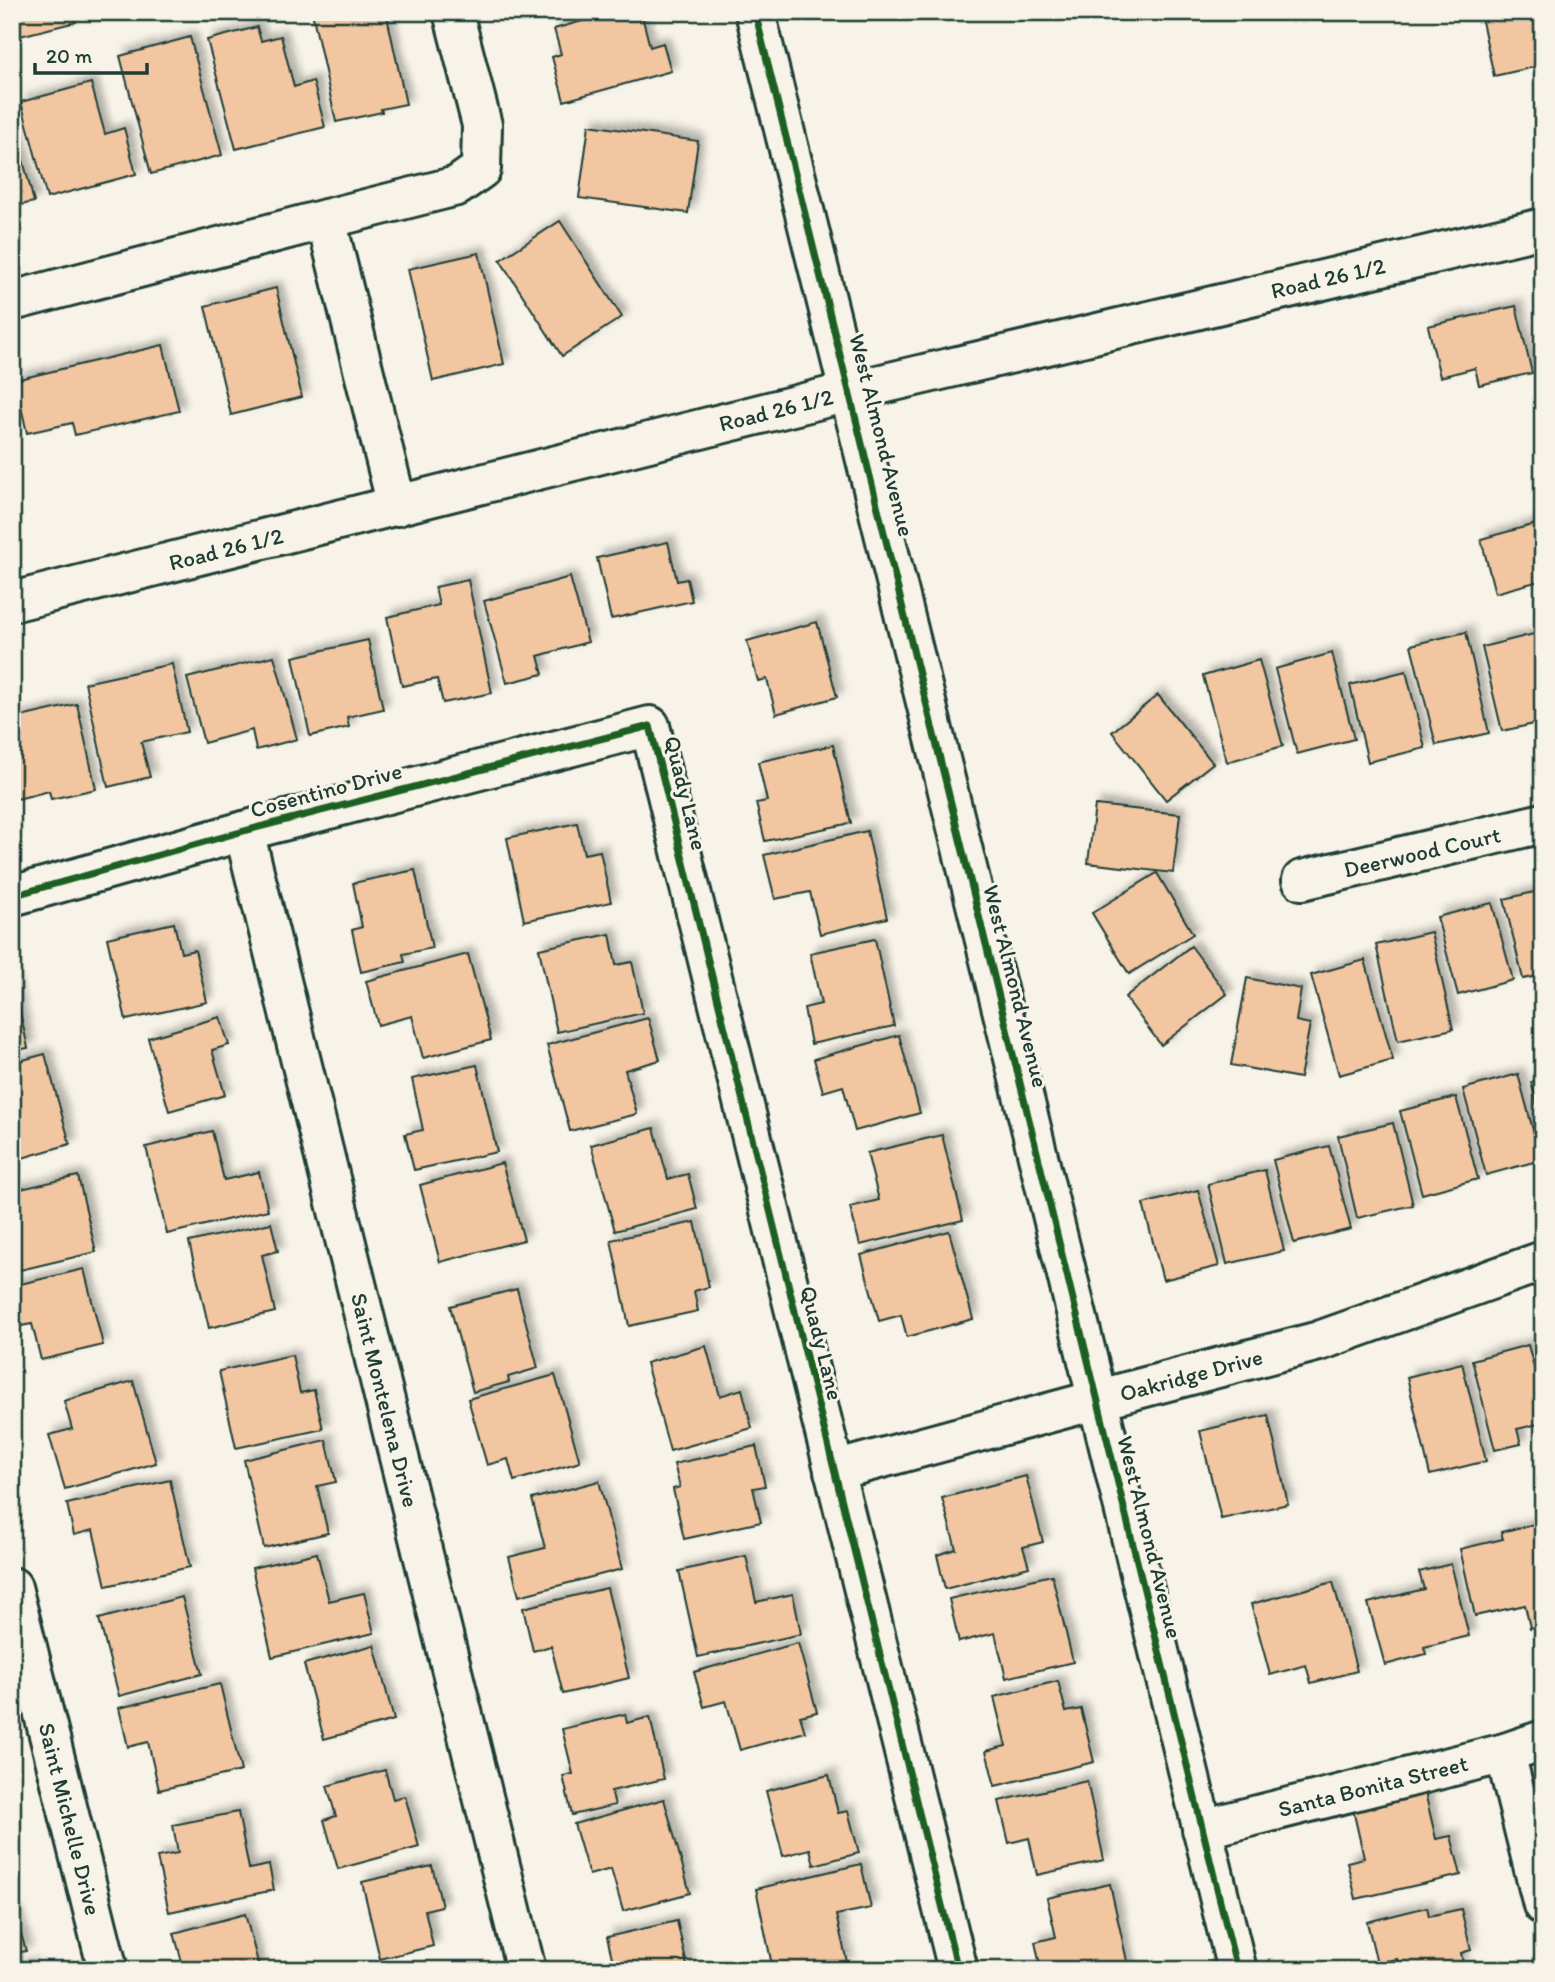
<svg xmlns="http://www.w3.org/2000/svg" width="1555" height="1982" font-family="Itim,sans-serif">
	<defs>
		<filter id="shadow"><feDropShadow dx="6" dy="-6" stdDeviation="3.5" flood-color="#0004"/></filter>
	</defs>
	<rect width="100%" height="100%" fill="#f7f3e8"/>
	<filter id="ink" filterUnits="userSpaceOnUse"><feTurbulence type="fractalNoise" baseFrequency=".0143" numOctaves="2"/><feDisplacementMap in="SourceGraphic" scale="14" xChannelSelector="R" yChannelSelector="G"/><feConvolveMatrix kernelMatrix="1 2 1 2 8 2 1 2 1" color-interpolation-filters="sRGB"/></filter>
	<g filter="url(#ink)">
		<!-- building -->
		<g fill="#f3c6a2" stroke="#1f3d34" stroke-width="2" filter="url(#shadow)">
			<polygon points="12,12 74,12 76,22 12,38"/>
			<polygon points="312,12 386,12 406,104 381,109 382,112 336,122"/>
			<polygon points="540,12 562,12 541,18"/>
			<polygon points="614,12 641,12 650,47 663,43 671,71 564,101 552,57 561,54 554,29"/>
			<polygon points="1480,12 1543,12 1543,65 1494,76"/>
			<polygon points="257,27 261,41 281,36 294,87 313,81 325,127 236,149 207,40"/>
			<polygon points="190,37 222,155 151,174 120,56"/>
			<polygon points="91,83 105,134 124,128 136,174 47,198 21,102"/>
			<polygon points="12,118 34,202 12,207"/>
			<polygon points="589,125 698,141 688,213 579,198"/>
			<polygon points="560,221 622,317 562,356 500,260"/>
			<polygon points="479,253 504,364 433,381 408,269"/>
			<polygon points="276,288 302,397 231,415 205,306"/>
			<polygon points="1516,306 1532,373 1479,385 1475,368 1440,377 1428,326"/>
			<polygon points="163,345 179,411 75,435 72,423 27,433 15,380"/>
			<polygon points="1543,522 1543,580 1495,593 1481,539"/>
			<polygon points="668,542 677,581 687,579 692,601 611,619 597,558"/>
			<polygon points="570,577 588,642 538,656 543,674 507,683 484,601"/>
			<polygon points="468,580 492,693 443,703 437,679 402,686 387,617 439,605 435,587"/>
			<polygon points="817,622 837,697 776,714 767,679 758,681 747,641"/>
			<polygon points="1466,632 1489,733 1436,745 1411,645"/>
			<polygon points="1538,633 1543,652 1543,722 1502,731 1482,647"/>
			<polygon points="368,640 383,709 347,717 349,727 310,736 293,657"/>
			<polygon points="1332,653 1354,739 1297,754 1275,669"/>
			<polygon points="274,656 297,739 256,750 252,730 204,743 187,678"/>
			<polygon points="1259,660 1283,746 1227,762 1203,676"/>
			<polygon points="172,664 187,732 141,742 150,777 108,787 85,683"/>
			<polygon points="1406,671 1425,748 1368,762 1350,685"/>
			<polygon points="1158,695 1213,763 1166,800 1112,732"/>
			<polygon points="77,704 96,789 51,799 49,791 17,799 12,779 12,719"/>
			<polygon points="833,745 851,823 765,841 756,803 767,801 758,762"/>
			<polygon points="1095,805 1180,814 1173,873 1088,863"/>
			<polygon points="577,823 584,854 600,851 611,902 524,921 507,838"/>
			<polygon points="867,831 887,918 820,934 810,892 775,899 764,855"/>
			<polygon points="415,870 432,948 403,954 405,962 361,972 352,930 362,927 353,883"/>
			<polygon points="1157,873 1193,934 1129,974 1092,913"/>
			<polygon points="1543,890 1543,975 1523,979 1504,899"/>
			<polygon points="1492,903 1513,980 1458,995 1437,917"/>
			<polygon points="174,923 181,953 195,950 207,1002 126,1020 107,938"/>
			<polygon points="1431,932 1453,1029 1398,1041 1376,945"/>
			<polygon points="610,934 616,965 632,962 643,1013 557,1032 539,949"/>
			<polygon points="875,939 894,1026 811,1044 804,1008 821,1004 810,953"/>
			<polygon points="1191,946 1227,994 1161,1045 1125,997"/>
			<polygon points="468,954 491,1040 423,1058 412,1016 378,1025 366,981"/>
			<polygon points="1365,960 1393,1060 1339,1075 1311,975"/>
			<polygon points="12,976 28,1048 12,1051"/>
			<polygon points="1247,978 1301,989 1296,1021 1310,1024 1300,1078 1231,1065"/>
			<polygon points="220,1017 229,1045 212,1050 225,1095 169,1111 148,1038"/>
			<polygon points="648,1018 660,1060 625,1070 637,1114 570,1131 547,1045"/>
			<polygon points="899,1035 920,1113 855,1131 843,1086 823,1092 814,1059"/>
			<polygon points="45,1054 70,1144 12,1161 12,1063"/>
			<polygon points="477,1065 497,1152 414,1170 405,1134 423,1130 412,1079"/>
			<polygon points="1518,1074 1541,1160 1486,1175 1463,1089"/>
			<polygon points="1543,1079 1543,1130 1531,1082"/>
			<polygon points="1456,1097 1478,1179 1422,1194 1400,1111"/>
			<polygon points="1393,1123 1413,1205 1357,1218 1338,1136"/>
			<polygon points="654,1128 668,1179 688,1174 697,1209 615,1231 591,1145"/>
			<polygon points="212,1131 224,1180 259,1172 268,1210 167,1234 146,1147"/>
			<polygon points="942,1135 963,1220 860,1245 850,1207 879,1200 867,1153"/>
			<polygon points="1329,1146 1351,1229 1294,1243 1273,1160"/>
			<polygon points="502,1163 524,1240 440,1262 420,1185"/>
			<polygon points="1265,1170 1284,1251 1227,1264 1208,1184"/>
			<polygon points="78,1176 96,1252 12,1272 12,1191"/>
			<polygon points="1198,1190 1219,1266 1163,1280 1143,1204"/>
			<polygon points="695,1222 709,1287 694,1291 698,1311 629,1326 611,1240"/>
			<polygon points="271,1223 278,1251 262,1255 275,1312 209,1328 189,1242"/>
			<polygon points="949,1231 973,1319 907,1337 901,1315 879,1321 861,1255"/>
			<polygon points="84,1269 103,1345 41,1360 32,1324 21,1326 12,1286"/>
			<polygon points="517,1289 538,1368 508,1377 509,1382 473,1392 450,1306"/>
			<polygon points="1528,1345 1543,1401 1543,1423 1517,1429 1521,1444 1495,1450 1472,1360"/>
			<polygon points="706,1346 720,1396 742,1389 752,1428 670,1451 646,1363"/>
			<polygon points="292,1355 300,1393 314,1390 323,1429 236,1448 219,1371"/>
			<polygon points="1462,1363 1486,1461 1430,1475 1407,1377"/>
			<polygon points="555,1375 580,1462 514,1481 508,1459 487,1465 468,1399"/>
			<polygon points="133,1381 156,1463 65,1489 49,1435 72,1429 64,1401"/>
			<polygon points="1268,1415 1288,1504 1221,1519 1200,1431"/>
			<polygon points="326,1440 336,1482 317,1486 328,1533 264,1548 244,1460"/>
			<polygon points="756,1446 765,1486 753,1488 761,1522 684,1539 673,1489 680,1487 674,1464"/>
			<polygon points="1026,1476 1043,1542 1023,1547 1029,1567 945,1589 937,1555 956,1549 942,1498"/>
			<polygon points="170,1480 190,1567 106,1586 93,1530 74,1535 67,1504"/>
			<polygon points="599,1481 622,1569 519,1596 509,1557 545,1548 532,1499"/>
			<polygon points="1543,1522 1543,1625 1530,1628 1525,1605 1475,1616 1460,1549 1503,1539 1501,1532"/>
			<polygon points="317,1553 329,1601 364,1593 374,1633 272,1657 252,1568"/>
			<polygon points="746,1556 756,1602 793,1594 801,1634 698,1657 679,1571"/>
			<polygon points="1451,1564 1469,1636 1424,1647 1426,1654 1385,1665 1368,1603 1424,1589 1419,1572"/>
			<polygon points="1052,1575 1073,1662 1006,1678 995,1633 959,1642 949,1599"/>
			<polygon points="1333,1582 1357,1671 1311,1683 1306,1665 1270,1675 1251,1604"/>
			<polygon points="607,1588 629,1678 563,1694 551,1646 533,1651 523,1608"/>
			<polygon points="182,1597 202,1674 119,1696 99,1619"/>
			<polygon points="798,1643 817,1712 800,1716 805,1732 740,1750 726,1701 704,1707 694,1672"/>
			<polygon points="374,1645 394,1720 324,1739 304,1664"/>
			<polygon points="1058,1681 1066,1712 1081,1709 1094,1762 995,1786 986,1751 1006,1746 994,1697"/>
			<polygon points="220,1684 241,1771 159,1790 148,1742 128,1747 119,1708"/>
			<polygon points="625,1714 627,1723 650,1717 664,1779 611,1791 615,1805 572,1815 563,1776 573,1774 562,1729"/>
			<polygon points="385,1770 393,1799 405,1796 419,1847 338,1869 324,1820 336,1816 327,1786"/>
			<polygon points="829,1775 838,1813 848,1811 859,1853 814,1865 810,1849 783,1856 766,1791"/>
			<polygon points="1087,1781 1104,1860 1037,1875 1029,1838 1009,1843 999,1801"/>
			<polygon points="1424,1788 1436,1839 1451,1836 1461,1875 1356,1899 1347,1862 1364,1858 1352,1805"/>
			<polygon points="664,1799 690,1893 623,1911 611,1869 589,1875 574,1824"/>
			<polygon points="238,1812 249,1869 269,1865 274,1890 169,1912 157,1857 178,1853 173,1825"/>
			<polygon points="861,1864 871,1908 836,1915 847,1962 813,1970 773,1970 756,1889"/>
			<polygon points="432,1866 442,1906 425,1910 433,1946 380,1959 362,1882"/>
			<polygon points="1110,1884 1129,1970 1041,1970 1035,1942 1056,1937 1047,1898"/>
			<polygon points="1427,1907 1429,1916 1461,1909 1471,1950 1461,1953 1463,1963 1455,1965 1456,1970 1400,1970 1397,1959 1377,1963 1367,1922"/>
			<polygon points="15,1913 26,1951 12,1954 12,1914"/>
			<polygon points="245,1914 260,1970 195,1970 194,1966 184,1969 174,1933"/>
			<polygon points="677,1921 688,1970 615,1970 607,1937"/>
			<polygon points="30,1964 31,1970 12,1970 12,1968"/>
		</g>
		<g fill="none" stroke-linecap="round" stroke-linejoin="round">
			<!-- minor casing -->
			<g stroke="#1f3d34" stroke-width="44">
				<g id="minor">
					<path d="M755,12C921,663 1075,1318 1237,1970"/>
					<polyline points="326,219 397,506"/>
					<polyline points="12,301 326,219 457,186 481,169 482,125 453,12"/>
					<polyline points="12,602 852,391 1543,228"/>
					<polyline points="244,831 526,1970"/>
					<polyline points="1302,880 1543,823"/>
					<polyline points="12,896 244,831 650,726 958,1970"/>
					<polyline points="834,1471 1096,1400 1319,1341 1543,1261"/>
					<polyline points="12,1587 108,1970"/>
					<polyline points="1505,1753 1543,1905"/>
					<polyline points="1202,1829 1505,1753 1543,1740"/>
				</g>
			</g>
			<!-- minor -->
			<use href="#minor" stroke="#f7f3e8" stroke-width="38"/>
			<!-- cycleway casing -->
			<g stroke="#f7f3e8" stroke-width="11">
				<g id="cycleway">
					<path d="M755,12C921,663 1075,1318 1237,1970"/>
					<polyline points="12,896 244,831 650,726 958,1970"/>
				</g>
			</g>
			<!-- cycleway -->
			<use href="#cycleway" stroke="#1b5e20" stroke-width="7"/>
		</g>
	</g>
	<g text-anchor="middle" stroke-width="6" stroke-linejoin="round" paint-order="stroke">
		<!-- street labels -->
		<g font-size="23" fill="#1f3d34" stroke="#f7f3e8">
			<text transform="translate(1328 278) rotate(-13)" y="8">Road 26 1/2</text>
			<text transform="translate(776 410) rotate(-14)" y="8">Road 26 1/2</text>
			<text transform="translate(882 435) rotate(76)" y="8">West Almond Avenue</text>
			<text transform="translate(226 549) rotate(-14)" y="8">Road 26 1/2</text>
			<text transform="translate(326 790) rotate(-15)" y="8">Cosentino Drive</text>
			<text transform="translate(686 793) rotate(76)" y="8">Quady Lane</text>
			<text transform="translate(1422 852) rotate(-13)" y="8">Deerwood Court</text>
			<text transform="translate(1016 986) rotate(76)" y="8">West Almond Avenue</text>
			<text transform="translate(822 1343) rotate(76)" y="8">Quady Lane</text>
			<text transform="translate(1191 1375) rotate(-15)" y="8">Oakridge Drive</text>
			<text transform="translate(385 1400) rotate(76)" y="8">Saint Montelena Drive</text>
			<text transform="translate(1150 1537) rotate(76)" y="8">West Almond Avenue</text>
			<text transform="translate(1373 1786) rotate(-14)" y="8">Santa Bonita Street</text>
			<text transform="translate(70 1819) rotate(76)" y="8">Saint Michelle Drive</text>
		</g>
	</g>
	<!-- margin -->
	<rect width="1555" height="1982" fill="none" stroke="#f7f3e8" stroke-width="42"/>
	<rect x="21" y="21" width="1513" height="1940" fill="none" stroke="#1f3d34" stroke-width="2.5" filter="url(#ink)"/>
	<!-- scale -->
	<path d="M35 63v10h112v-10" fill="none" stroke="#1f3d34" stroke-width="3.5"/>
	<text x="46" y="63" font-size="21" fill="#1f3d34" stroke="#f7f3e8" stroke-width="5" paint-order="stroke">20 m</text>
</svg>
